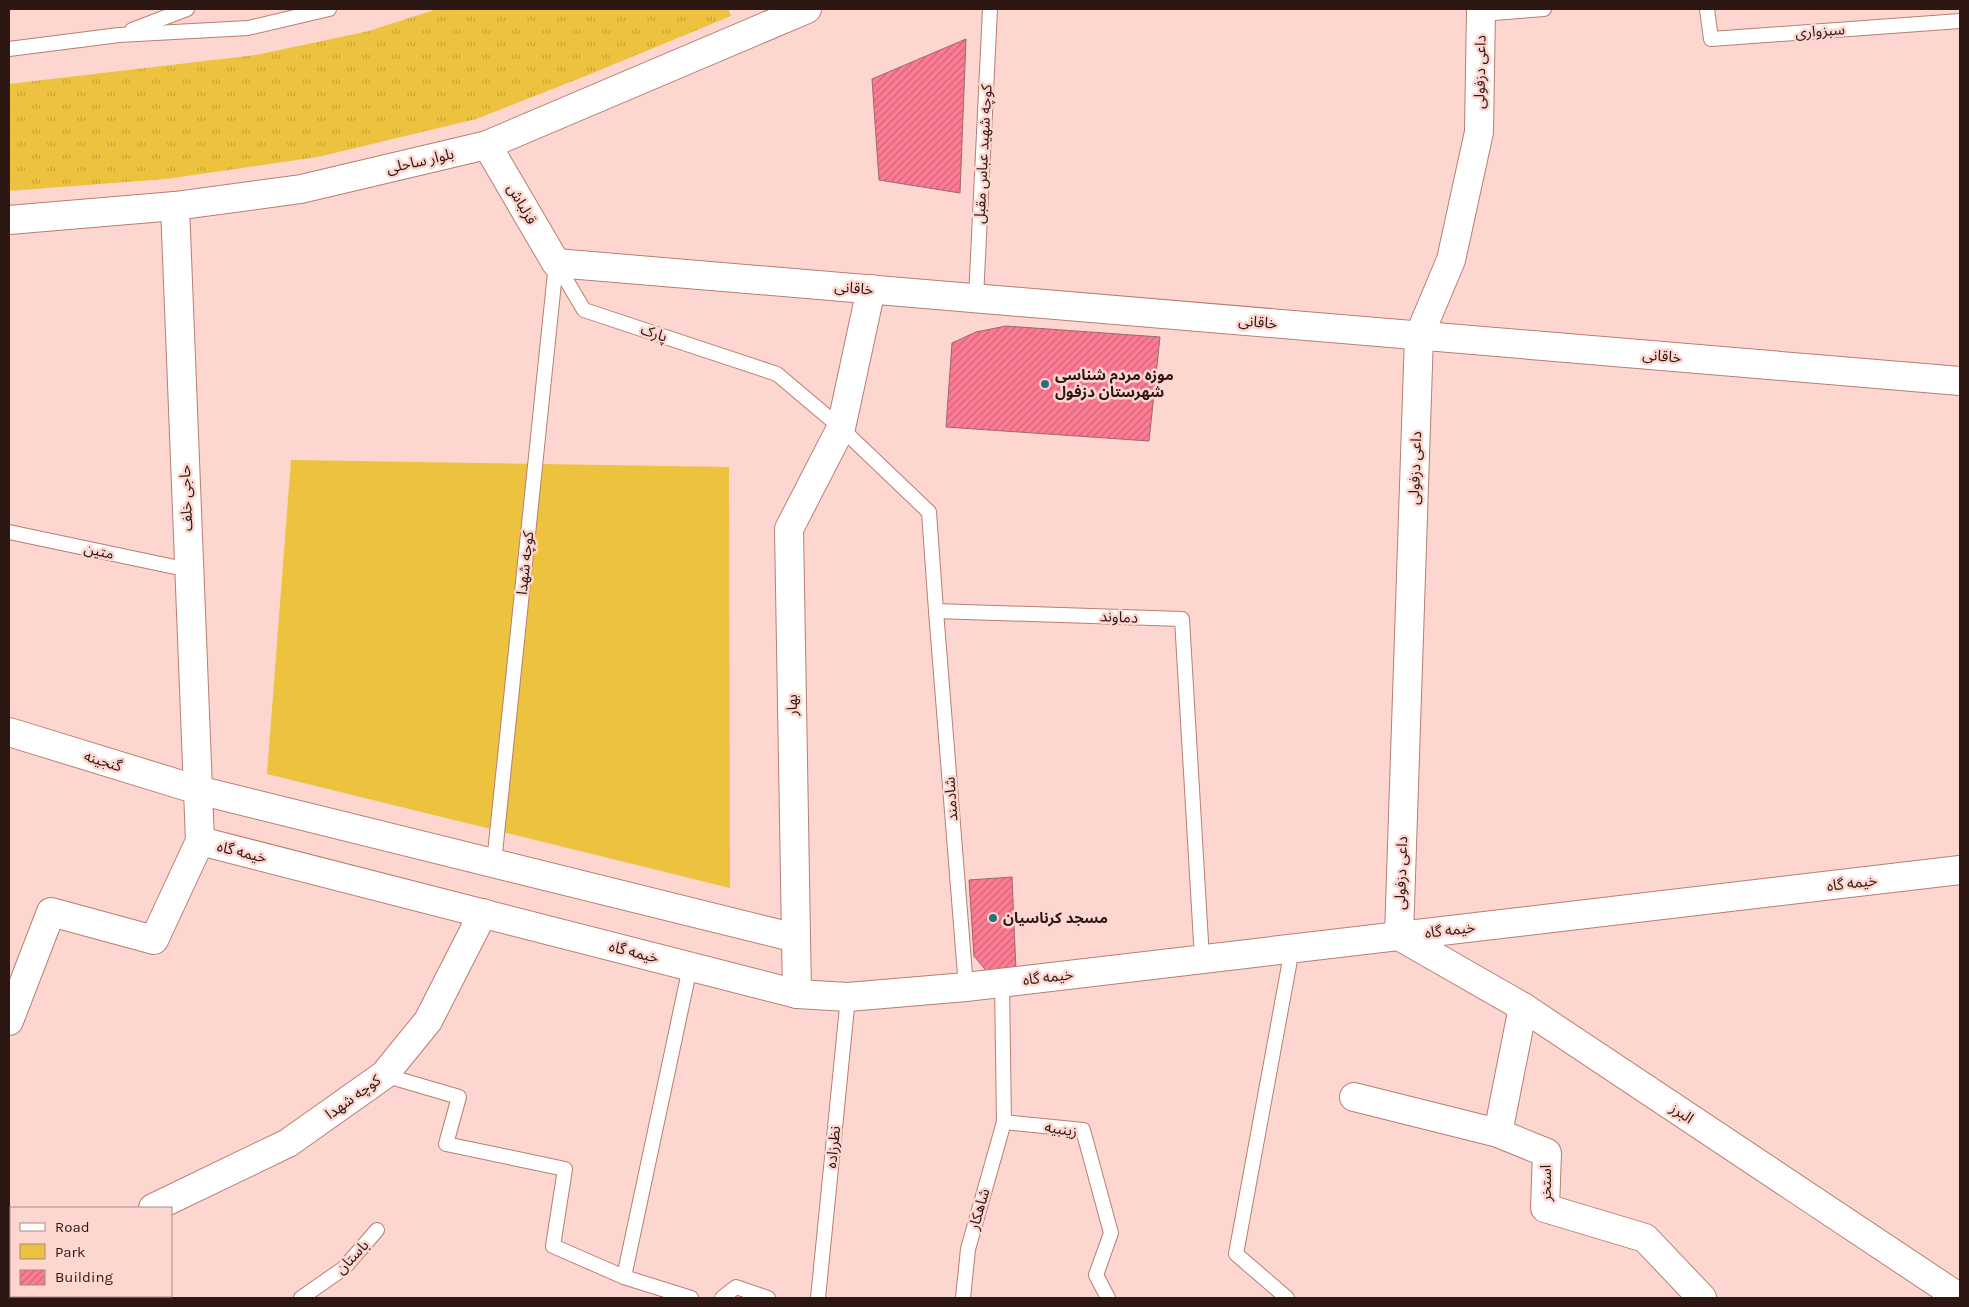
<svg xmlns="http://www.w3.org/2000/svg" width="1969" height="1307" font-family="Karla,'Noto Sans Arabic',sans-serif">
	<defs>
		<pattern id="grass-tufts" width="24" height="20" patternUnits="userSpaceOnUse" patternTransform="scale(1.25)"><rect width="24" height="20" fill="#ecc23e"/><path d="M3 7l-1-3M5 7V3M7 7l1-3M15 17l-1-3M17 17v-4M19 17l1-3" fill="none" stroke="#cba636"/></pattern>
		<pattern id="building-hatch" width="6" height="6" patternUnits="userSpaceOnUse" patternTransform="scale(1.25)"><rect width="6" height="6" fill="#fd7b93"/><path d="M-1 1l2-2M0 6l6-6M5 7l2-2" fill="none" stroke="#cd6477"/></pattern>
	</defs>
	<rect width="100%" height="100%" fill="#fdd6cf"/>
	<!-- grass -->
	<polygon fill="url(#grass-tufts)" points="437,9 728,9 731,16 588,75 476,119 318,157 166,179 9,191 9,84 256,55 369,31"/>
	<!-- park -->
	<polygon fill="#ecc23e" points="291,460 729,467 730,888 267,774"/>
	<!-- building -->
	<g fill="url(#building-hatch)" stroke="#a0676f">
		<polygon points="966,39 960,193 879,180 872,79"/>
		<polygon points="1006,326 1160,337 1149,441 946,427 952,343 976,332"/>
		<polygon points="1012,877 1016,971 988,973 974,956 969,880"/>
	</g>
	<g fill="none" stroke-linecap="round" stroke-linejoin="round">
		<!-- lane casing -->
		<g stroke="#b87e73" stroke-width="16">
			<g id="lane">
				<polyline points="1707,9 1711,39 1960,21"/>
				<polyline points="1481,14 1544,9"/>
				<polyline points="132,30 187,9"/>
				<polyline points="9,49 119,35 248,28 329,9"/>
				<polyline points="556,263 584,310 777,374 841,428 929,512 936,611 1182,619 1202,959"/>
				<polyline points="976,298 990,9"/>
				<polyline points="9,532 189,570"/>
				<polyline points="936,611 966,987"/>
				<polyline points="494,863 556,263"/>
				<polyline points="1002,983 1004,1122 1083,1130 1111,1233 1096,1275 1108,1298"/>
				<polyline points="384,1075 459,1097 446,1144 565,1169 553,1246 624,1277 691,1298"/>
				<polyline points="624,1277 690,967"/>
				<polyline points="301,1298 344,1268 377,1230"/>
				<polyline points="722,1298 736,1287 768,1298"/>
				<polyline points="818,1298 848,997"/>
				<polyline points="963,1298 968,1249 1004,1122"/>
				<polyline points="1287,1298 1236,1254 1292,949"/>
			</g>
		</g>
		<!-- street casing -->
		<g stroke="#b87e73" stroke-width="30">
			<g id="street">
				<polyline points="1481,9 1479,132 1451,260 1419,336 1399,936 1523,1007 1960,1298"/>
				<polyline points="487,145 556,263 1960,381"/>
				<polyline points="9,732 198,790 796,938"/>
				<polyline points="200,841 797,994 848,997 966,987 1960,870"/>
				<polyline points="797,994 789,529 841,428 871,289"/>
				<polyline points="1523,1007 1498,1133 1547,1153 1545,1208 1645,1238 1702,1298"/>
				<polyline points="9,1021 51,912 154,940 200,841 175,206"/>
				<polyline points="1354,1097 1498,1133"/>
				<polyline points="153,1208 288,1143 384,1075 428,1021 483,913"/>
				<polyline points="9,1274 11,1273"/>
			</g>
		</g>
		<!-- secondary casing -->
		<g stroke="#b87e73" stroke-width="30">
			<polyline id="secondary" points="9,220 175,206 301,189 487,145 807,9"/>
		</g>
		<!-- lane -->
		<use href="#lane" stroke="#fff" stroke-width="14"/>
		<!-- street -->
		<use href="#street" stroke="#fff" stroke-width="28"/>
		<!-- secondary -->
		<use href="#secondary" stroke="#fff" stroke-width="28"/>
	</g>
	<!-- markers -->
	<g fill="#28707c" stroke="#fdd6cf" stroke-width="2">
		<circle cx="1045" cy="384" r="5"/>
		<circle cx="993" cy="918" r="5"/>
	</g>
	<g text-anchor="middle" stroke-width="5" stroke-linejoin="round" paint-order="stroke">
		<!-- street labels -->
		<g font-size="15" fill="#2d1713" stroke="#fdd6cf">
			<text transform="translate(1820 31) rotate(-4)" y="5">سبزواری</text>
			<text transform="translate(1480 72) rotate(-89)" y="5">داعی دزفولی</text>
			<text transform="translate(983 154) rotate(-87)" y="5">کوچه شهید عباس مقبل</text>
			<text transform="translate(420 161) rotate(-13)" y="5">بلوار ساحلی</text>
			<text transform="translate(522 204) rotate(60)" y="5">قزلباش</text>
			<text transform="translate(854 288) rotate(5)" y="5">خاقانی</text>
			<text transform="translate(1258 322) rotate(5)" y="5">خاقانی</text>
			<text transform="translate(654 333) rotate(18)" y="5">پارک</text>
			<text transform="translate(1662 356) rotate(5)" y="5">خاقانی</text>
			<text transform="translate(1415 468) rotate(-88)" y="5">داعی دزفولی</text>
			<text transform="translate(186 498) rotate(-92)" y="5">حاجی خلف</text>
			<text transform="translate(99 551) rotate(12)" y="5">متین</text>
			<text transform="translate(525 563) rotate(-84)" y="5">کوچه شهدا</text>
			<text transform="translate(1119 617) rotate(2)" y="5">دماوند</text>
			<text transform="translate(792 705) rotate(-91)" y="5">بهار</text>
			<text transform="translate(103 761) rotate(17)" y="5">گنجینه</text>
			<text transform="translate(951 799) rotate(-94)" y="5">شادمند</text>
			<text transform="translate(242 852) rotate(14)" y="5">خیمه گاه</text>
			<text transform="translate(1401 873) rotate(-88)" y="5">داعی دزفولی</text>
			<text transform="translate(1852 883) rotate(-7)" y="5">خیمه گاه</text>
			<text transform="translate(1450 930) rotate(-7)" y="5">خیمه گاه</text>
			<text transform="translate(634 952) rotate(14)" y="5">خیمه گاه</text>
			<text transform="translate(1048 977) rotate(-7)" y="5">خیمه گاه</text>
			<text transform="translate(353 1097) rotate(-36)" y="5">کوچه شهدا</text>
			<text transform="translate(1682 1113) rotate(34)" y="5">البرز</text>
			<text transform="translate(1061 1129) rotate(9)" y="5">زینبیه</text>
			<text transform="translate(833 1147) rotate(-84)" y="5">نظرزاده</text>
			<text transform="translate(1546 1183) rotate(-90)" y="5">استخر</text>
			<text transform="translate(979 1209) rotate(-74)" y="5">شاهکار</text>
			<text transform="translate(352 1257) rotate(-46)" y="5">باستان</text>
		</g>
		<!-- poi labels -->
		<g font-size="15" font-weight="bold" fill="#2d1713" stroke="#fdd6cf" text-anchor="start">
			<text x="1055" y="380">موزه مردم شناسی<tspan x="1055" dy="17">شهرستان دزفول</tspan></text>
			<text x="1003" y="923">مسجد کرناسیان</text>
		</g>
	</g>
	<!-- border -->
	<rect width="1969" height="1307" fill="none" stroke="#2d1713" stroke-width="20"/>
	<!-- legend -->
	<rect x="10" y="1207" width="162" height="90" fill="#fdd6cf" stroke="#aa8a84"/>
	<rect x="20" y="1223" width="25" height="8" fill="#ffffff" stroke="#aa8a84"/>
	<text x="55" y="1232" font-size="15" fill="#2d1713">Road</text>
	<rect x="20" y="1244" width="25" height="15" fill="#ecc23e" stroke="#aa8a84"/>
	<text x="55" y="1257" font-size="15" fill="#2d1713">Park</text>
	<rect x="20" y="1270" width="25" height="15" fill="url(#building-hatch)" stroke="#aa8a84"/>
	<text x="55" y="1282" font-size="15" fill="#2d1713">Building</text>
</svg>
